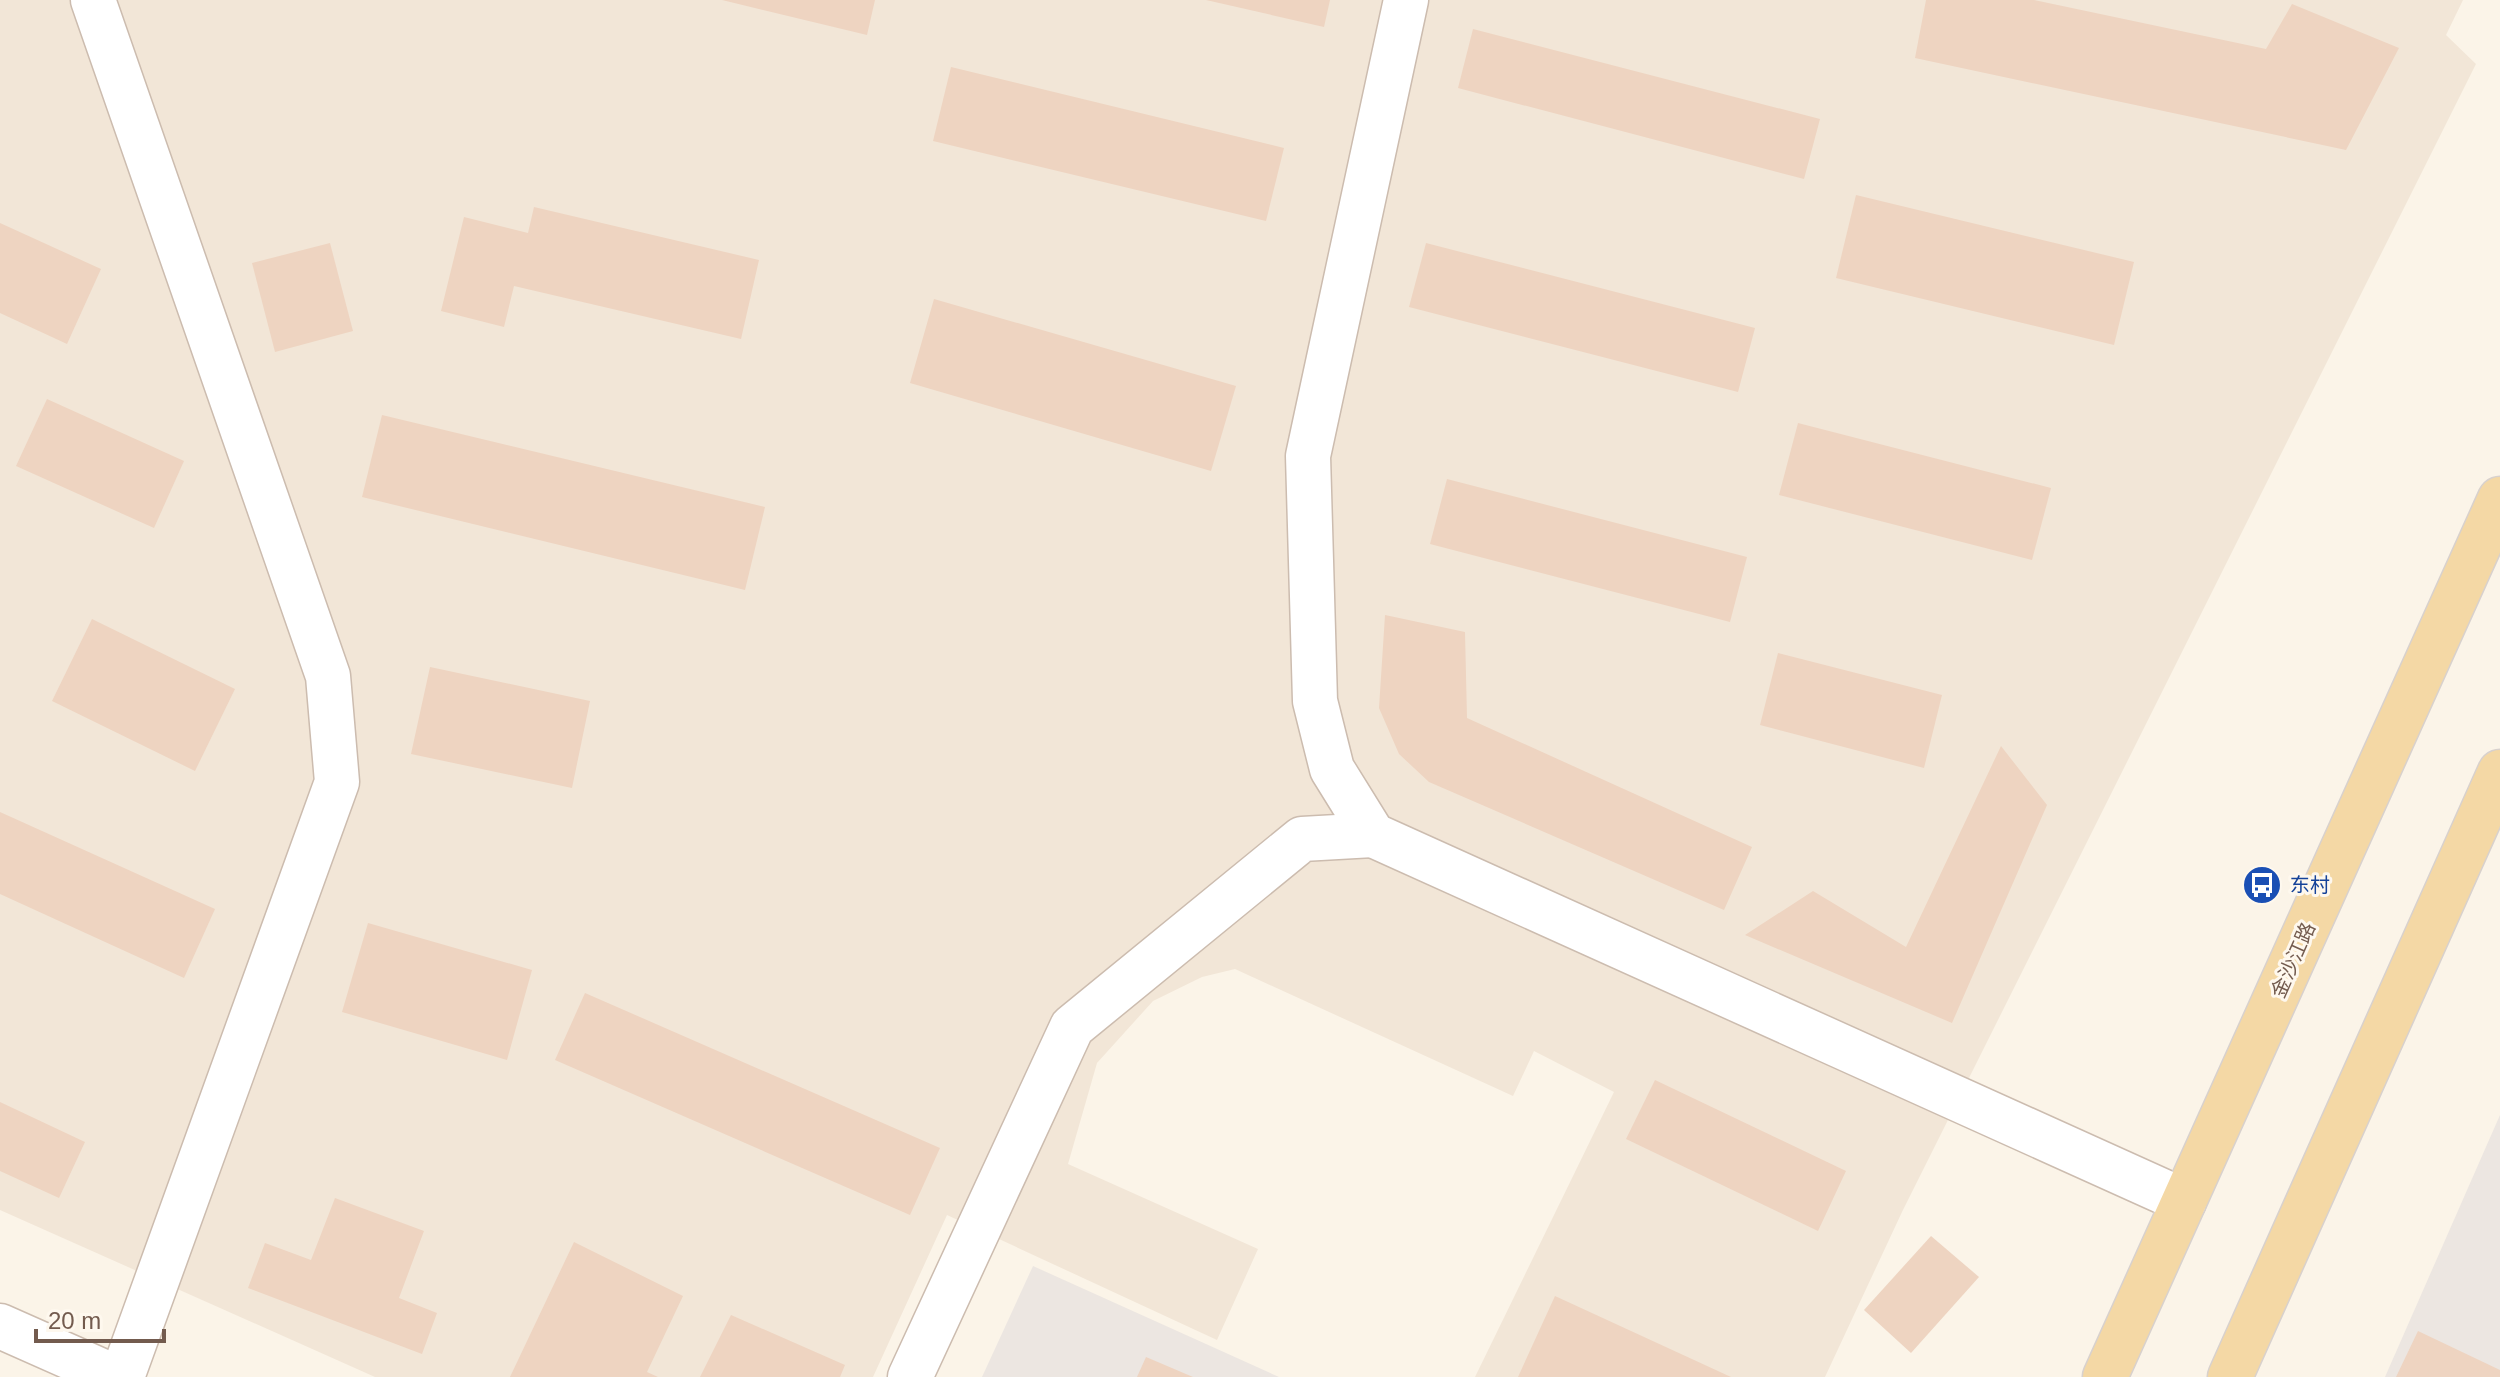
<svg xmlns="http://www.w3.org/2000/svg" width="2500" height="1377" font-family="Arial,'Noto Sans SC',sans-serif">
	<rect width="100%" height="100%" fill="#fbf4e8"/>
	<!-- residential -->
	<polygon fill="#f2e6d7" points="0,0 2463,0 2446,35 2476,64 1902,1212 1825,1377 1475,1377 1614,1092 1534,1051 1513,1096 1235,969 1202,977 1153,1001 1097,1063 1068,1164 1258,1249 1217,1340 947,1215 873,1377 375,1377 0,1210"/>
	<!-- industrial -->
	<g fill="#ece6e1">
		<polygon points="2500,1115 2500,1377 2385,1377"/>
		<polygon points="1033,1266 1279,1377 982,1377"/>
	</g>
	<!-- building -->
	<g fill="#eed4c1">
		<polygon points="722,0 875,0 867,35"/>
		<polygon points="1206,0 1330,0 1324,27"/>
		<polygon points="1926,0 2034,0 2266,49 2292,4 2399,48 2346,150 1915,58"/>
		<polygon points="1473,29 1820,119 1804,179 1458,88"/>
		<polygon points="951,67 1284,148 1266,221 933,141"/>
		<polygon points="1856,195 2134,262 2114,345 1836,278"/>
		<polygon points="534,207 759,260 741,339 514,286 504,327 441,311 464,217 528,233"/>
		<polygon points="0,223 101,269 67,344 0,313"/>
		<polygon points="330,243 353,331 275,352 252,263"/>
		<polygon points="1426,243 1755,328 1738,392 1409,307"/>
		<polygon points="934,299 1236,386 1211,471 910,383"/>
		<polygon points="47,399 184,461 154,528 16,466"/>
		<polygon points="382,415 765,507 745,590 362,497"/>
		<polygon points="1798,423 2051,488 2032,560 1779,495"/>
		<polygon points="1447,479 1747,557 1730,622 1430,544"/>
		<polygon points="1385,615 1465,632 1467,718 1752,847 1724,910 1429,782 1399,754 1379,708"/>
		<polygon points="92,619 235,689 195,771 52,701"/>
		<polygon points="1778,653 1942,695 1924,768 1760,725"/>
		<polygon points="430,667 590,701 572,788 411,754"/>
		<polygon points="2001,746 2047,805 1952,1023 1745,935 1813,891 1906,947"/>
		<polygon points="0,812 215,909 184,978 0,894"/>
		<polygon points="368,923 532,970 507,1060 342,1012"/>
		<polygon points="585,993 940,1148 910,1215 555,1060"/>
		<polygon points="1655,1080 1846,1171 1818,1231 1626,1139"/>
		<polygon points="0,1102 85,1142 59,1198 0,1171"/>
		<polygon points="335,1198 424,1231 399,1298 437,1313 422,1354 248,1288 265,1243 311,1260"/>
		<polygon points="1931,1236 1979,1277 1911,1353 1864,1310"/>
		<polygon points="574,1242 683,1296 647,1372 658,1377 510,1377"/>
		<polygon points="1555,1296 1731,1377 1518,1377"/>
		<polygon points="731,1315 845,1365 840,1377 700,1377"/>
		<polygon points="2418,1331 2500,1370 2500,1377 2396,1377"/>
		<polygon points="1146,1357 1193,1377 1137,1377"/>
	</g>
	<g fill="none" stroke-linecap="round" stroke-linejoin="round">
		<!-- minor casing -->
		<g stroke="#ccbcaf" stroke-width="47">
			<g id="minor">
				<polyline points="93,0 328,676 337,782 122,1377"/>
				<polyline points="1406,0 1308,456 1315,701 1332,769 1373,835 2184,1201"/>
				<polyline points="0,1326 115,1377"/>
				<polyline points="910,1377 1072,1027 1302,839 1373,835"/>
			</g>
		</g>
		<!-- major casing -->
		<g stroke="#d8d1cd" stroke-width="47">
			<g id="major">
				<polyline points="2105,1377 2500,499"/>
				<polyline points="2230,1377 2500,772"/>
			</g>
		</g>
		<!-- minor -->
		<use href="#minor" stroke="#fff" stroke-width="44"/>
		<!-- major -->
		<use href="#major" stroke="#f4d8a5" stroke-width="44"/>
	</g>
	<!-- icons -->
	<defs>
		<g id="bus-disc" transform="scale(2)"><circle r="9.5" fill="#1a4fb4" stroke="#fef8ee"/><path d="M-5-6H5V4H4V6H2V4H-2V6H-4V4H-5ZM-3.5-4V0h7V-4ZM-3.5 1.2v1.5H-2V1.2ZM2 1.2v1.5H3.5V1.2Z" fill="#fff"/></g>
	</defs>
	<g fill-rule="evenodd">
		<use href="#bus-disc" x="2262" y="885"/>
	</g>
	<g text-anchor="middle" stroke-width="6" stroke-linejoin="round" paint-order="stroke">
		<!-- transit labels -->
		<g font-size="20" fill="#164399" stroke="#fef8ee" text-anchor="start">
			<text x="2290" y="892">东村</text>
		</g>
		<!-- street labels -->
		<g font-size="20" fill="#735b4e" stroke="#fef8ee">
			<text transform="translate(2293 960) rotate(-66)" y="7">金沙江路</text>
		</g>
	</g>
	<!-- scale -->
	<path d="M36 1329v12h128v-12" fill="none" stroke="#735b4e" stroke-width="4"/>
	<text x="48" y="1329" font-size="24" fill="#735b4e" stroke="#fef8ee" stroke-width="6" paint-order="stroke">20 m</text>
</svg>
